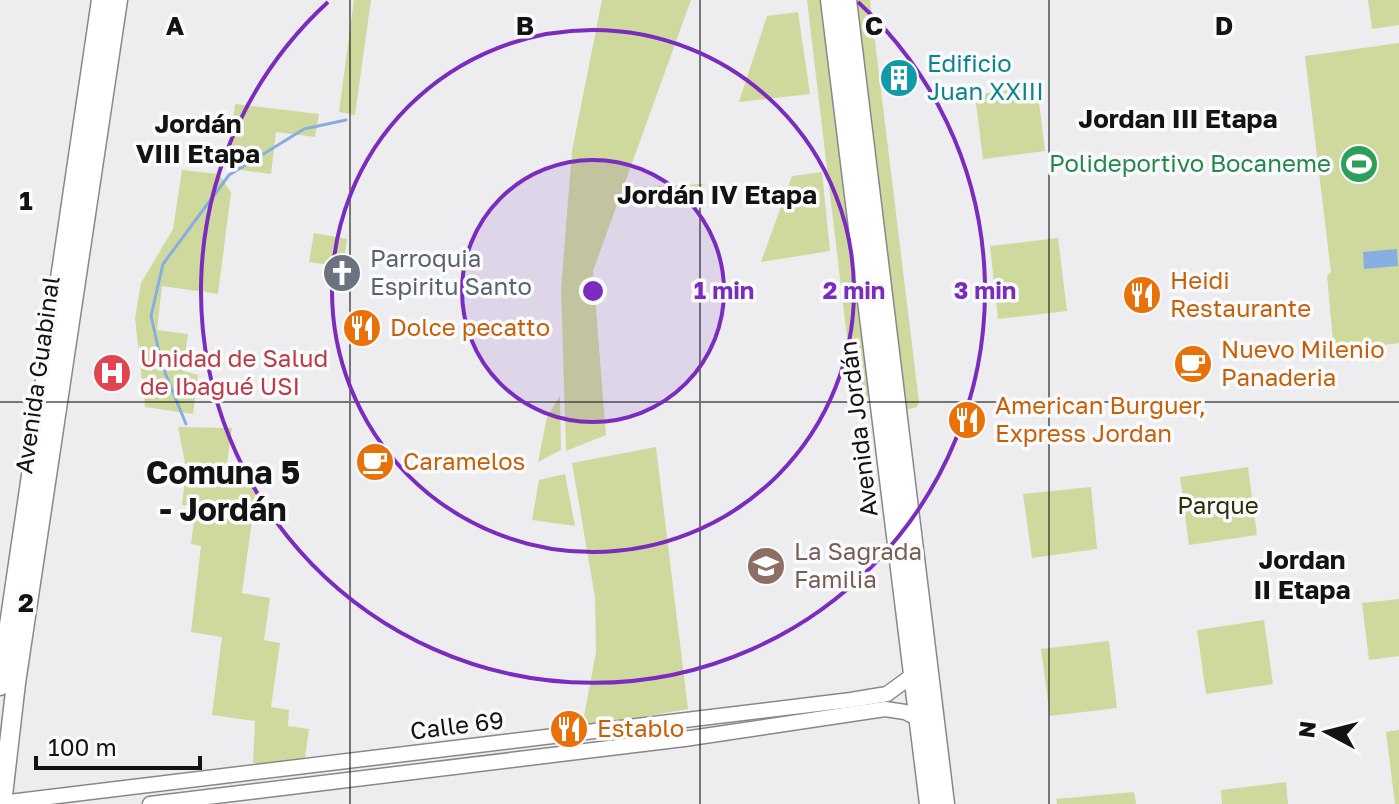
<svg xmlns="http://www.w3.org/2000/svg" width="1399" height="804" font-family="'Golos Text',sans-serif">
	<rect width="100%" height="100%" fill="#ededef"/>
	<!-- green -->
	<g fill="#cfd99d">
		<polygon points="354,0 371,0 355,115 339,112"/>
		<polygon points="602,0 691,0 593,271 606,435 566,451 561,289 572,151"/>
		<polygon points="807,0 822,0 870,396 858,398 853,388"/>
		<polygon points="854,0 870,0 919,402 917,407 906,410 900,402"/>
		<polygon points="1368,0 1399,0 1399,25 1372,29"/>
		<polygon points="798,12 810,94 739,102 767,16"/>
		<polygon points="1399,43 1399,343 1334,352 1327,276 1331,272 1305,56"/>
		<polygon points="1037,86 1045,151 983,159 975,95"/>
		<polygon points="235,104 319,114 315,137 276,132 271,174 227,168"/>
		<polygon points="182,170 219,174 231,193 218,294 162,286 157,330 188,334 183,371 198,375 193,414 145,407 135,318 141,283 173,229"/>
		<polygon points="822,172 830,251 761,262 792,176"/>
		<polygon points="703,184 696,195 625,200 630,187"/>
		<polygon points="314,233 347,239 343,267 309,262"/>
		<polygon points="1058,238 1067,311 998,319 990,246"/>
		<polygon points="560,396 561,450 538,462 547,417"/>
		<polygon points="178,427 232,428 226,471 258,476 242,593 270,598 264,640 280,643 271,707 289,710 288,726 309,729 304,765 270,769 264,764 253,763 255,721 212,715 222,637 191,632 201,546 191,544 196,507 182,505 186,468"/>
		<polygon points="656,447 688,709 582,727 596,652 595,597 572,463"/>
		<polygon points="1248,467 1257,535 1189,545 1180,477"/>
		<polygon points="565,474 575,526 532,520 539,480"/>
		<polygon points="1091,487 1097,549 1032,558 1023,494"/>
		<polygon points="1399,599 1399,656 1369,660 1362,603"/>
		<polygon points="1264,620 1273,684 1206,694 1197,630"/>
		<polygon points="1109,641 1117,708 1050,716 1041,649"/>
		<polygon points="1399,730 1399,804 1395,804 1386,732"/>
		<polygon points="1286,782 1288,804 1222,804 1221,790"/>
		<polygon points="1134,792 1136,804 1057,804 1056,799"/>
	</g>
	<!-- water -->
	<polygon fill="#86aee1" points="1397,249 1398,266 1364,269 1363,252"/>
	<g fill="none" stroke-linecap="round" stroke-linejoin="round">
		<!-- stream -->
		<polyline stroke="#86aee1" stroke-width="3" points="186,424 162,365 151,316 163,264 229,175 304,129 346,120"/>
		<!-- minor casing -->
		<g stroke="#88888a" stroke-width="17">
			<g id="minor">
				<polyline points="0,803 851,700 887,694 913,675"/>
				<polyline points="150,804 684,739 885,709 905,712 919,719"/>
			</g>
		</g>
		<!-- major casing -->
		<g stroke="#88888a" stroke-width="21">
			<g id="major">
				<polyline points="830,0 929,804"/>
				<polyline points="847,0 945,804"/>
				<polyline points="0,686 101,0"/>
				<polyline points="2,804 16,683 118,0"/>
			</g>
		</g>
		<!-- minor -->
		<use href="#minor" stroke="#fff" stroke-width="14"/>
		<!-- major -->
		<use href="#major" stroke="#fff" stroke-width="18"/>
	</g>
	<!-- grid -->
	<path fill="none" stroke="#131313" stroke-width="2" stroke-opacity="0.55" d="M350,0V804M700,0V804M1049,0V804M0,402H1399"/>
	<!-- distance rings -->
	<circle cx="593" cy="291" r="131" fill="#7b2cbf" fill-opacity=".12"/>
	<g fill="none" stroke="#7b2cbf" stroke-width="4">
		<circle cx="593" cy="291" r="131"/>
		<circle cx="593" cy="291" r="261"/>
		<path d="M858 2A392 392 0 1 1 328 2"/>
	</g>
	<!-- icons -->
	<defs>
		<g id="building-disc" transform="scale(2)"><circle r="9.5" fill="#0f9aa8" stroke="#fafbfd"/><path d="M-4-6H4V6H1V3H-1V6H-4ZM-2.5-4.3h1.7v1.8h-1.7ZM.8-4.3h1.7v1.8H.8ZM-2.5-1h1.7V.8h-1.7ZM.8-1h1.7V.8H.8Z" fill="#fff"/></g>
		<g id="stadium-disc" transform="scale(2)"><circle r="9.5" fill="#2e9e5b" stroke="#fafbfd"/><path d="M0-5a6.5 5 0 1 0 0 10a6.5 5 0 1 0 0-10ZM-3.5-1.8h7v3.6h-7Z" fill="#fff"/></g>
		<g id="church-disc" transform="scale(2)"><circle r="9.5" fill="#6b7280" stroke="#fafbfd"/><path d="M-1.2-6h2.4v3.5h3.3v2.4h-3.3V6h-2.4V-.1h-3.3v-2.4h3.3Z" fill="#fff"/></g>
		<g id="restaurant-disc" transform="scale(2)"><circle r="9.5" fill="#e8710a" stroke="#fafbfd"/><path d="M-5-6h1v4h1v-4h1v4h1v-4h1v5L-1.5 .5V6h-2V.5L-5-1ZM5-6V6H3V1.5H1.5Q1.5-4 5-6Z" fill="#fff"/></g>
		<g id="cafe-disc" transform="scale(2)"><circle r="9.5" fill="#e8710a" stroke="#fafbfd"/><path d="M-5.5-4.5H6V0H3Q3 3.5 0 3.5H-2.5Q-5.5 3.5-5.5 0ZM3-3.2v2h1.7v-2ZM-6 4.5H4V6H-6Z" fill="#fff"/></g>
		<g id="hospital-disc" transform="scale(2)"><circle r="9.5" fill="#e0444e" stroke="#fafbfd"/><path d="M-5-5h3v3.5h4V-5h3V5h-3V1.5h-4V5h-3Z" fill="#fff"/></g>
		<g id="school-disc" transform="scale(2)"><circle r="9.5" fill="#8d6e63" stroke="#fafbfd"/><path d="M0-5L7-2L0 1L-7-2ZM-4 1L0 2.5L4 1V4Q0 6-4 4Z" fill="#fff"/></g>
	</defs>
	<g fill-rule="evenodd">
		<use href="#building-disc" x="899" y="78"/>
		<use href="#stadium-disc" x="1359" y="164"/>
		<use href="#church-disc" x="342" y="273"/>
		<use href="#restaurant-disc" x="1142" y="295"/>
		<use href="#restaurant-disc" x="362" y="328"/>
		<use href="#cafe-disc" x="1193" y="364"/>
		<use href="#hospital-disc" x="112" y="373"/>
		<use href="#restaurant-disc" x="967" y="420"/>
		<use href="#cafe-disc" x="375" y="462"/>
		<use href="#school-disc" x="766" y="566"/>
		<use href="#restaurant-disc" x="569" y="729"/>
	</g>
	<g text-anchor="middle" stroke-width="7" stroke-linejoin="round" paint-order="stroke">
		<!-- culture labels -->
		<g font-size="24" fill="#0d838f" stroke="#fafbfd" text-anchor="start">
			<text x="927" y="72">Edificio<tspan x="927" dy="28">Juan XXIII</tspan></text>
		</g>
		<!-- leisure labels -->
		<g font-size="24" fill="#27864d" stroke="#fafbfd" text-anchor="end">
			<text x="1331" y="172">Polideportivo Bocaneme</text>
		</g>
		<!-- worship labels -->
		<g font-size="24" fill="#5b616d" stroke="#fafbfd" text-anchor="start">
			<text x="370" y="267">Parroquia<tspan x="370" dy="28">Espiritu Santo</tspan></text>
		</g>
		<!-- food labels -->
		<g font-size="24" fill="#c56008" stroke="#fafbfd" text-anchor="start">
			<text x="1170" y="289">Heidi<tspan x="1170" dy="28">Restaurante</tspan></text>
			<text x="390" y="336">Dolce pecatto</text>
			<text x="1221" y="358">Nuevo Milenio<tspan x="1221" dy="28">Panaderia</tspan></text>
			<text x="995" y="414">American Burguer,<tspan x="995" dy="28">Express Jordan</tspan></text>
			<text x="403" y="470">Caramelos</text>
			<text x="597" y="737">Establo</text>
		</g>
		<!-- health labels -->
		<g font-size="24" fill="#be3a42" stroke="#fafbfd" text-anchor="start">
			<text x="140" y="367">Unidad de Salud<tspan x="140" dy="28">de Ibagué USI</tspan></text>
		</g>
		<!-- street labels -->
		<g font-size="24" fill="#131313" stroke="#fafbfd">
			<text transform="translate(38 375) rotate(-82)" y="8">Avenida Guabinal</text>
			<text transform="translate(859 429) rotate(-97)" y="8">Avenida Jordán</text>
			<text transform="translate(457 726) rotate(-7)" y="8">Calle 69</text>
		</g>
		<!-- park labels -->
		<g font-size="24" fill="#2a3000" stroke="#fafbfd">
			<text x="1218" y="514">Parque</text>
		</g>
		<!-- education labels -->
		<g font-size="24" fill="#785e54" stroke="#fafbfd" text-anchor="start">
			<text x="794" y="560">La Sagrada<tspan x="794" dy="28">Familia</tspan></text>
		</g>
		<!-- neighbourhood labels -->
		<g font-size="26" font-weight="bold" fill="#131313" stroke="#fafbfd">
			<text x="1178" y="128">Jordan III Etapa</text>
			<text x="198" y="133">Jordán<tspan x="198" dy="30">VIII Etapa</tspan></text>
			<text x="717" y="204">Jordán IV Etapa</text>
			<text x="1302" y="569">Jordan<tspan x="1302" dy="30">II Etapa</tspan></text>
		</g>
		<!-- district labels -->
		<g font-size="32" font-weight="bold" fill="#131313" stroke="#fafbfd">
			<text x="223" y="484">Comuna 5<tspan x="223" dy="37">- Jordán</tspan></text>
		</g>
	</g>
	<g font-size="26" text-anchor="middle" font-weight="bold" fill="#131313" stroke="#fafbfd" stroke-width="7" stroke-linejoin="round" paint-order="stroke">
		<text x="175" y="35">A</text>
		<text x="525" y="35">B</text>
		<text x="874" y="35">C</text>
		<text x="1224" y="35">D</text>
		<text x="26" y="210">1</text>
		<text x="26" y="612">2</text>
	</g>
	<circle cx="593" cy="291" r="12" fill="#7b2cbf" stroke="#fafbfd" stroke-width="4"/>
	<g font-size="24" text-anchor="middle" font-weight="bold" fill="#7b2cbf" stroke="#fafbfd" stroke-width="7" stroke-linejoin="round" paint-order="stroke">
		<text x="724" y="299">1 min</text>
		<text x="854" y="299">2 min</text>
		<text x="985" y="299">3 min</text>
	</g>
	<!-- north arrow -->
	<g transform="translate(1327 732) rotate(277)" stroke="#fafbfd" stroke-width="6" paint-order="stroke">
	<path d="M0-6L14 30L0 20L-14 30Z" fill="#131313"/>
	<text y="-12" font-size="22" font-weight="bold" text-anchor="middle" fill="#131313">N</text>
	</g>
	<!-- scale -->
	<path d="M36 756v12h164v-12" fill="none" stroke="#131313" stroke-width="4"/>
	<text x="48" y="756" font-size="24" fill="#131313" stroke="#fafbfd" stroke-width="6" paint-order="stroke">100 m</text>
</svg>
